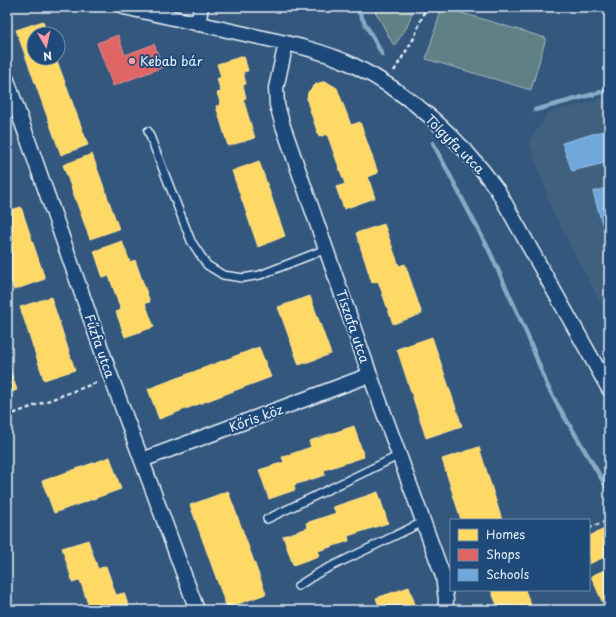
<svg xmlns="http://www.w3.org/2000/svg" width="616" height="617" font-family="'Playpen Sans',sans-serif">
	<rect width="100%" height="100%" fill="#33577d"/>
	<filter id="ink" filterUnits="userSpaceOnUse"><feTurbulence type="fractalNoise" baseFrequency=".025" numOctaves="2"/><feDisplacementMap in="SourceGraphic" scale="8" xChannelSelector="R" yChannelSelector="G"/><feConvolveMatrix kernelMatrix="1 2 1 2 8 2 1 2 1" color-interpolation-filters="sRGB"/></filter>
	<g filter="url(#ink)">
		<!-- built -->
		<polygon fill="#41607f" points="609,97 609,319 552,210 529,142 548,113"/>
		<!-- green -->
		<g fill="#5f8084" stroke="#a4b8be">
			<polygon points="373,7 414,7 407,27 394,46"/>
			<polygon points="442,7 546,38 531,90 426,59"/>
		</g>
		<!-- homes -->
		<g fill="#ffd966" stroke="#f8e092">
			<polygon points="43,21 47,34 34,34 34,58 56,58 88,145 61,155 16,30"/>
			<polygon points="244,56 248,71 243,72 246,84 243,85 246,98 243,99 255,138 228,146 216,106 221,105 217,93 221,92 217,79 221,77 217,64"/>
			<polygon points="322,82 327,82 337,88 351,125 360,122 378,173 368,177 375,198 344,209 336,187 345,184 327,134 319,137 308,104 307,98 308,92 316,84"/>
			<polygon points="92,154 119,229 90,239 63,165"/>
			<polygon points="259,161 285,236 258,247 232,171"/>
			<polygon points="7,166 11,178 7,180"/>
			<polygon points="21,207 45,279 14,290 7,268 7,211"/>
			<polygon points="384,224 399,266 405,264 422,314 393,324 378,281 372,283 356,233"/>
			<polygon points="122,241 130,262 135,260 150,302 145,303 154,327 125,337 116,312 121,310 109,276 103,278 94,251"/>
			<polygon points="310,296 331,354 299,365 278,307"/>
			<polygon points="51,297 75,370 44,380 20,307"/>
			<polygon points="432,337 462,426 426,438 397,349"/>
			<polygon points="259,347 271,377 159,419 148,389"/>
			<polygon points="7,361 17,390 7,394"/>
			<polygon points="354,426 364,457 324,470 325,475 294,485 295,490 269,499 259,470 284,462 282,457 311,447 309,441"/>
			<polygon points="479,447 502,520 461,520 442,459"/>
			<polygon points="110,457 121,489 54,513 42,481"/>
			<polygon points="228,491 266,594 227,608 190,505"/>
			<polygon points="378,492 388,523 348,536 349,541 318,551 319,556 293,565 283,536 308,528 306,523 336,513 333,507"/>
			<polygon points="609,527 609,555 589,564 589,536"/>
			<polygon points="88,540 98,569 106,566 116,595 124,593 130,610 97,610 97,608 90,610 80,580 73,583 62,548"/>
			<polygon points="609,568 609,610 606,610 591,576"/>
			<polygon points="409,587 417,610 367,610 379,606 376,598"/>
			<polygon points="491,590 525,590 533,610 499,610"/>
		</g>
		<!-- shops -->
		<polygon fill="#e06666" stroke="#e29092" points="118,35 125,55 154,44 163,67 113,86 97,43"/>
		<!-- schools -->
		<g fill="#6fa8dc" stroke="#93bee4">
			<polygon points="609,129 609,162 572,171 562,143"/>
			<polygon points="609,187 609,248 593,192"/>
		</g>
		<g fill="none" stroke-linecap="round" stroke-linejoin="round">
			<!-- stream -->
			<g stroke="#86aac4" stroke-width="4.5">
				<polyline points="356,7 382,54"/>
				<polyline points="535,110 609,90"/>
				<polyline points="433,143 489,250 527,334 547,385 557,404 609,491"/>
			</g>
			<!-- service casing -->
			<g stroke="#e8f1f8" stroke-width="10">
				<g id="service">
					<polyline points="148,131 191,241 207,265 223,275 243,278 260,275 326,249"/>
					<polyline points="267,519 400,455"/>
					<polyline points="298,586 320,572 423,522"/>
				</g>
			</g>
			<!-- minor casing -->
			<g stroke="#e8f1f8" stroke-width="17">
				<g id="minor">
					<path d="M124,7C164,16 205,25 245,34C282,42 319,49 353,65C410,93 461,139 498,191L609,389"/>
					<polyline points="198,24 201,7"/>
					<polyline points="286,43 276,88 277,105 283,126 370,375 443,576 446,600 445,610"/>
					<polyline points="7,80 111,377 197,610"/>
					<polyline points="142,460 370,375"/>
				</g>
			</g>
			<!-- path -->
			<g stroke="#e8f1f8" stroke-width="2.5" stroke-dasharray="4 3" stroke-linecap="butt">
				<polyline points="394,71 414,38 426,7"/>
				<polyline points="7,416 98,382"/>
				<polyline points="589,528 609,520"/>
			</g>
			<!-- service -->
			<use href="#service" stroke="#1f4a7a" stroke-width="7"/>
			<!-- minor -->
			<use href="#minor" stroke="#1f4a7a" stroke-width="14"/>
		</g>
	</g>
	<!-- markers -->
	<circle fill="#ff9aa2" stroke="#1f4a7a" stroke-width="1.5" cx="132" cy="61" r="4"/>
	<g text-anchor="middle" stroke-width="4" stroke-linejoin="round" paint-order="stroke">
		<!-- poi labels -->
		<g font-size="13" fill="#e8f1f8" stroke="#1f4a7a" text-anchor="start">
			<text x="140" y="66">Kebab bár</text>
		</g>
		<!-- street labels -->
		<g font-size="13" fill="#e8f1f8" stroke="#1f4a7a">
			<text transform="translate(455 144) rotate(45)" y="5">Tölgyfa utca</text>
			<text transform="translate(353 326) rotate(71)" y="5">Tiszafa utca</text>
			<text transform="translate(100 346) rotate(71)" y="5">Fűzfa utca</text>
			<text transform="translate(256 418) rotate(-20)" y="5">Kőris köz</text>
		</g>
	</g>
	<!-- margin -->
	<rect width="616" height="617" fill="none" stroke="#1f4a7a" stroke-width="24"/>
	<rect x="12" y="12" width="592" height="593" fill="none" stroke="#e8f1f8" stroke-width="1.5" filter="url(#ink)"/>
	<!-- legend -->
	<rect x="450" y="519" width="140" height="72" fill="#1f4a7a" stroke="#6f8dac"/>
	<rect x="458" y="529" width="20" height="12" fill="#ffd966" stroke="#6f8dac"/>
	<text x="486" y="539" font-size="12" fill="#e8f1f8">Homes</text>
	<rect x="458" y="549" width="20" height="12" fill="#e06666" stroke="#6f8dac"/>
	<text x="486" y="559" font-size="12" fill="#e8f1f8">Shops</text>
	<rect x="458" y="569" width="20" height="12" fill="#6fa8dc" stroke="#6f8dac"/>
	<text x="486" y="579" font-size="12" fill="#e8f1f8">Schools</text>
	<!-- north arrow -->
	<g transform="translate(46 46) rotate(171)"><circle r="19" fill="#1f4a7a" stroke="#6f8dac"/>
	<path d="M0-3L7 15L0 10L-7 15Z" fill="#ff9aa2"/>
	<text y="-6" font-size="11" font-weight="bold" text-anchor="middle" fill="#e8f1f8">N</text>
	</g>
</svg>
